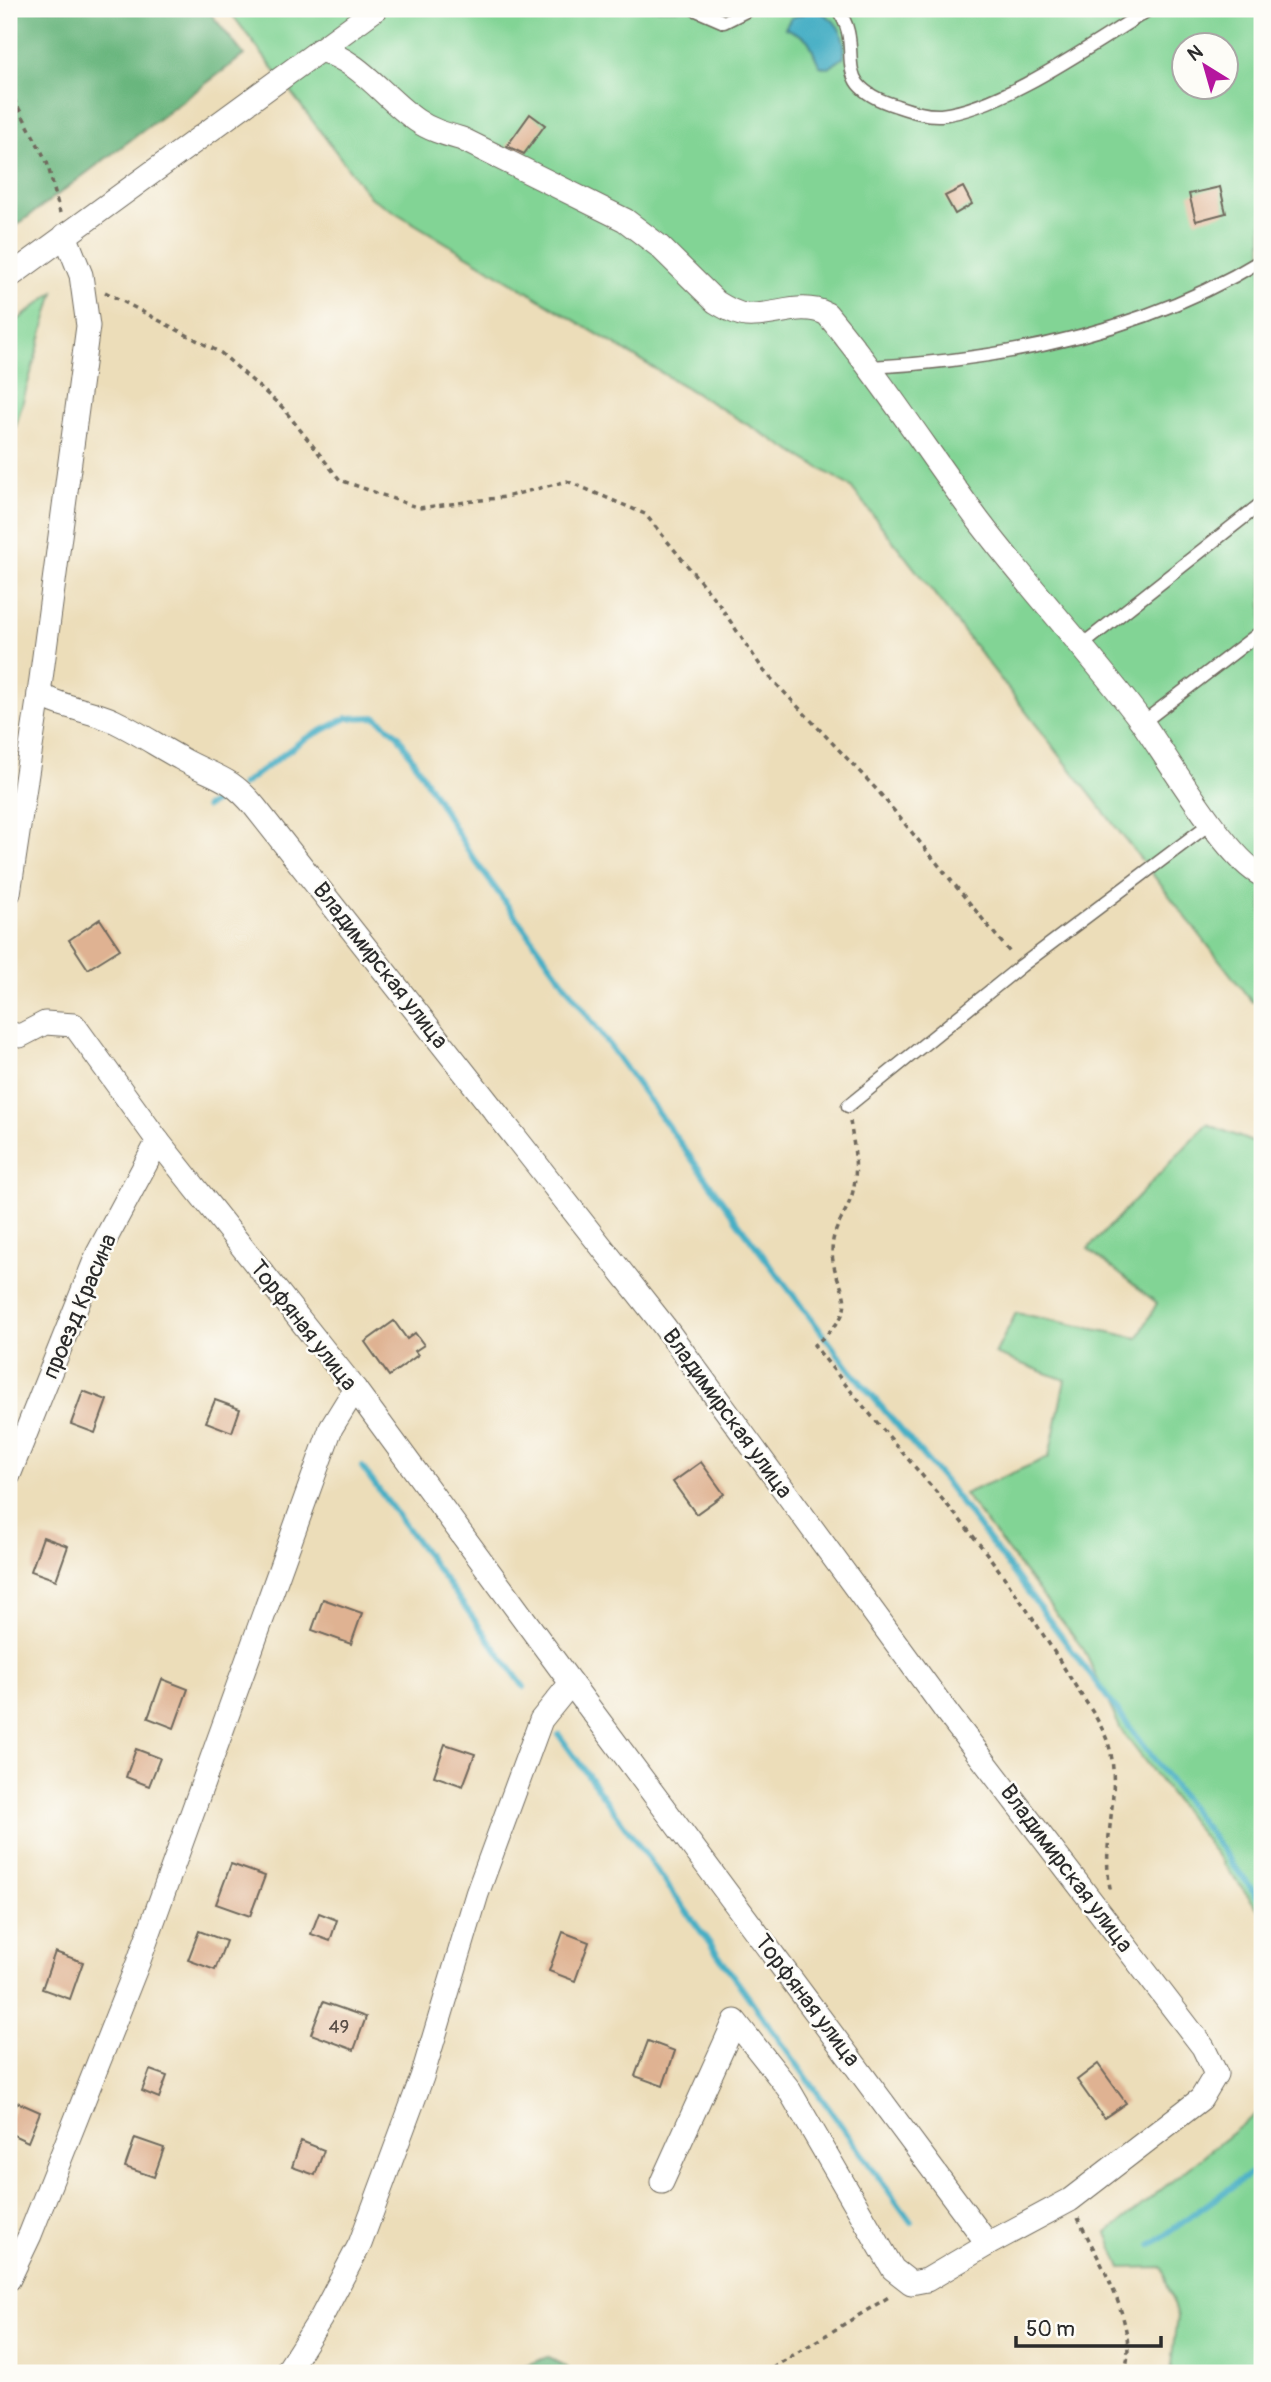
<svg xmlns="http://www.w3.org/2000/svg" width="1271" height="2382" font-family="Pangolin,sans-serif">
	<rect width="100%" height="100%" fill="#fdfcf7"/>
	<filter id="ink" filterUnits="userSpaceOnUse"><feTurbulence type="fractalNoise" baseFrequency=".0143" numOctaves="2"/><feDisplacementMap in="SourceGraphic" scale="14" xChannelSelector="R" yChannelSelector="G"/><feConvolveMatrix kernelMatrix="1 2 1 2 8 2 1 2 1" color-interpolation-filters="sRGB"/></filter>
	<filter id="wash" filterUnits="userSpaceOnUse"><feTurbulence type="fractalNoise" baseFrequency=".00686" numOctaves="4" result="noise"/><feDisplacementMap in="SourceGraphic" scale="28" xChannelSelector="R" yChannelSelector="G"/><feGaussianBlur stdDeviation="1.57" result="paint"/><feColorMatrix in="noise" values="0 0 0 0 0 0 0 0 0 0 0 0 0 0 0 0 0 1.4 0 .05"/><feComposite in="paint" operator="in"/></filter>
	<g filter="url(#wash)">
		<rect width="100%" height="100%" fill="#ecddb9"/>
		<!-- green -->
		<g fill="#82d495" stroke="#568060" stroke-width="2" fill-rule="evenodd">
			<path d="M228,9H1262V1000L1252,1002L851,487L370,197ZM1184,46H1226V88H1184Z"/>
			<polygon points="54,292 9,450 9,327"/>
			<polygon points="1207,1124 1262,1146 1262,1914 1121,1730 1084,1650 964,1494 1049,1457 1065,1380 995,1354 1016,1313 1138,1338 1157,1303 1088,1249"/>
			<polygon points="1262,2109 1262,2373 1170,2373 1177,2316 1162,2267 1121,2268 1107,2233"/>
		</g>
		<!-- forest -->
		<g fill="#69b67e" stroke="#4a7054" stroke-width="2">
			<polygon points="9,9 207,9 244,55 9,231"/>
			<polygon points="547,2357 567,2367 572,2373 506,2373"/>
		</g>
		<!-- water -->
		<path fill="#46afc5" stroke="#386d78" stroke-width="2" d="M813,10C835,15 847,34 844,57L829,68L820,66C805,41 819,42 785,28L791,18Z"/>
		<g fill="none" stroke-linecap="round" stroke-linejoin="round">
			<!-- stream -->
			<g stroke="#46afc5" stroke-width="6">
				<polyline points="242,785 303,740 347,718 376,717 398,735 471,855 739,1224 851,1371 946,1483 1262,1903"/>
				<polyline points="206,807 233,791"/>
				<polyline points="362,1467 524,1687"/>
				<polyline points="559,1735 911,2222"/>
				<polyline points="1151,2245 1262,2165"/>
			</g>
		</g>
		<g id="blocks">
			<!-- building -->
			<g fill="#dfb292">
				<polygon points="530,114 545,125 524,154 507,146"/>
				<polygon points="963,187 972,204 955,214 945,196"/>
				<polygon points="1220,187 1226,213 1196,221 1189,194"/>
				<polygon points="100,919 120,949 88,969 69,940"/>
				<polygon points="394,1321 407,1339 415,1333 424,1345 415,1351 418,1355 389,1376 365,1342"/>
				<polygon points="83,1391 107,1400 95,1433 71,1424"/>
				<polygon points="215,1400 240,1409 232,1432 206,1422"/>
				<polygon points="701,1462 724,1494 696,1514 673,1482"/>
				<polygon points="43,1537 68,1546 56,1580 31,1571"/>
				<polygon points="323,1599 362,1613 351,1644 312,1630"/>
				<polygon points="162,1679 188,1689 174,1728 148,1718"/>
				<polygon points="445,1744 475,1754 463,1786 434,1776"/>
				<polygon points="136,1749 160,1758 149,1786 126,1777"/>
				<polygon points="231,1864 265,1876 250,1916 216,1904"/>
				<polygon points="319,1913 337,1920 330,1941 311,1934"/>
				<polygon points="199,1931 226,1941 215,1970 188,1960"/>
				<polygon points="563,1932 589,1942 575,1981 549,1971"/>
				<polygon points="55,1952 83,1962 70,1999 42,1989"/>
				<polygon points="323,2002 366,2017 354,2050 311,2034"/>
				<polygon points="648,2041 675,2051 663,2086 635,2076"/>
				<polygon points="1098,2064 1126,2103 1104,2118 1077,2080"/>
				<polygon points="150,2070 167,2076 159,2098 142,2091"/>
				<polygon points="17,2102 40,2112 28,2142 9,2133 9,2121"/>
				<polygon points="135,2138 164,2148 154,2177 125,2167"/>
				<polygon points="301,2141 324,2150 315,2175 292,2167"/>
			</g>
		</g>
	</g>
	<g filter="url(#ink)">
		<use href="#blocks" fill-opacity="0" stroke="#6f695d" stroke-width="2"/>
		<g fill="none" stroke-linecap="round" stroke-linejoin="round">
			<!-- service casing -->
			<g stroke="#6f695d" stroke-width="15">
				<g id="service">
					<polyline points="694,9 724,22 750,9"/>
					<path d="M837,9C859,37 843,64 858,84C867,95 881,101 894,105C909,110 925,116 941,115C1004,108 1095,42 1150,9"/>
					<path d="M871,367C1006,360 1146,331 1262,260"/>
					<polyline points="1082,645 1262,503"/>
					<polyline points="1142,723 1262,631"/>
					<polyline points="848,1106 1021,966 1212,822"/>
				</g>
			</g>
			<!-- minor casing -->
			<g stroke="#6f695d" stroke-width="25">
				<g id="minor">
					<path d="M319,50C360,60 383,97 416,120C430,130 445,134 462,139L625,220L659,246L716,302C724,307 736,314 746,315C775,317 800,301 827,314C882,380 927,451 978,520C1030,589 1090,652 1142,722C1166,756 1229,862 1262,875"/>
					<polyline points="9,277 376,9"/>
					<path d="M39,694C62,708 90,710 114,721C137,732 158,746 180,758C213,777 229,775 255,807L664,1326L948,1714L1203,2047L1216,2074L1201,2099L1070,2200L988,2244L571,1683"/>
					<polyline points="9,893 39,694 88,326 81,275 65,235"/>
					<polyline points="9,1033 20,1036 45,1023 74,1025 158,1141 355,1389 571,1683 541,1720 477,1894 422,2077 360,2244 321,2318 286,2373"/>
					<polyline points="9,1475 98,1253 158,1141"/>
					<polyline points="662,2182 735,2021 788,2088 893,2269 911,2283 927,2280 988,2244"/>
					<polyline points="9,2279 30,2235 138,1963 331,1428 355,1389"/>
				</g>
			</g>
			<!-- path -->
			<g stroke="#6f695d" stroke-width="3.5" stroke-dasharray="5 5" stroke-linecap="butt">
				<polyline points="9,90 47,162 60,213"/>
				<polyline points="105,292 221,353 282,407 340,480 419,508 505,497 567,481 645,514 718,603 764,671 878,791 1012,955"/>
				<path d="M850,1121C854,1146 859,1170 852,1195C847,1211 836,1225 833,1240C825,1290 875,1298 814,1345C862,1407 914,1465 964,1525C1004,1573 1039,1627 1071,1679C1085,1702 1106,1727 1111,1754C1120,1800 1100,1847 1111,1892"/>
				<path d="M1078,2218C1098,2260 1141,2327 1124,2373"/>
				<polyline points="764,2373 892,2295"/>
			</g>
			<!-- service -->
			<use href="#service" stroke="#fff" stroke-width="12"/>
			<!-- minor -->
			<use href="#minor" stroke="#fff" stroke-width="23"/>
		</g>
	</g>
	<g text-anchor="middle" stroke-width="5" stroke-linejoin="round" paint-order="stroke">
		<!-- number labels -->
		<g font-size="19" fill="#584d45">
			<text x="339" y="2033">49</text>
		</g>
		<!-- street labels -->
		<g font-size="23" fill="#2b2b2b" stroke="#fdfcf7">
			<text transform="translate(381 965) rotate(52)" y="8">Владимирская улица</text>
			<text transform="translate(79 1306) rotate(-67)" y="8">проезд Красина</text>
			<text transform="translate(304 1325) rotate(52)" y="8">Торфяная улица</text>
			<text transform="translate(728 1413) rotate(54)" y="8">Владимирская улица</text>
			<text transform="translate(1067 1868) rotate(53)" y="8">Владимирская улица</text>
			<text transform="translate(808 2000) rotate(53)" y="8">Торфяная улица</text>
		</g>
	</g>
	<!-- margin -->
	<rect width="1271" height="2382" fill="none" stroke="#fdfcf7" stroke-width="35"/>
	<!-- north arrow -->
	<g transform="translate(1205 66) rotate(323)"><circle r="33" fill="#fdfcf7" stroke="#a9a8a5" stroke-width="2"/>
	<path d="M0-5L12 26L0 18L-12 26Z" fill="#b5179e"/>
	<text y="-10" font-size="19" font-weight="bold" text-anchor="middle" fill="#2b2b2b">N</text>
	</g>
	<!-- scale -->
	<path d="M1016 2336v10h145v-10" fill="none" stroke="#2b2b2b" stroke-width="3.5"/>
	<text x="1026" y="2336" font-size="21" fill="#2b2b2b" stroke="#fdfcf7" stroke-width="5" paint-order="stroke">50 m</text>
</svg>
